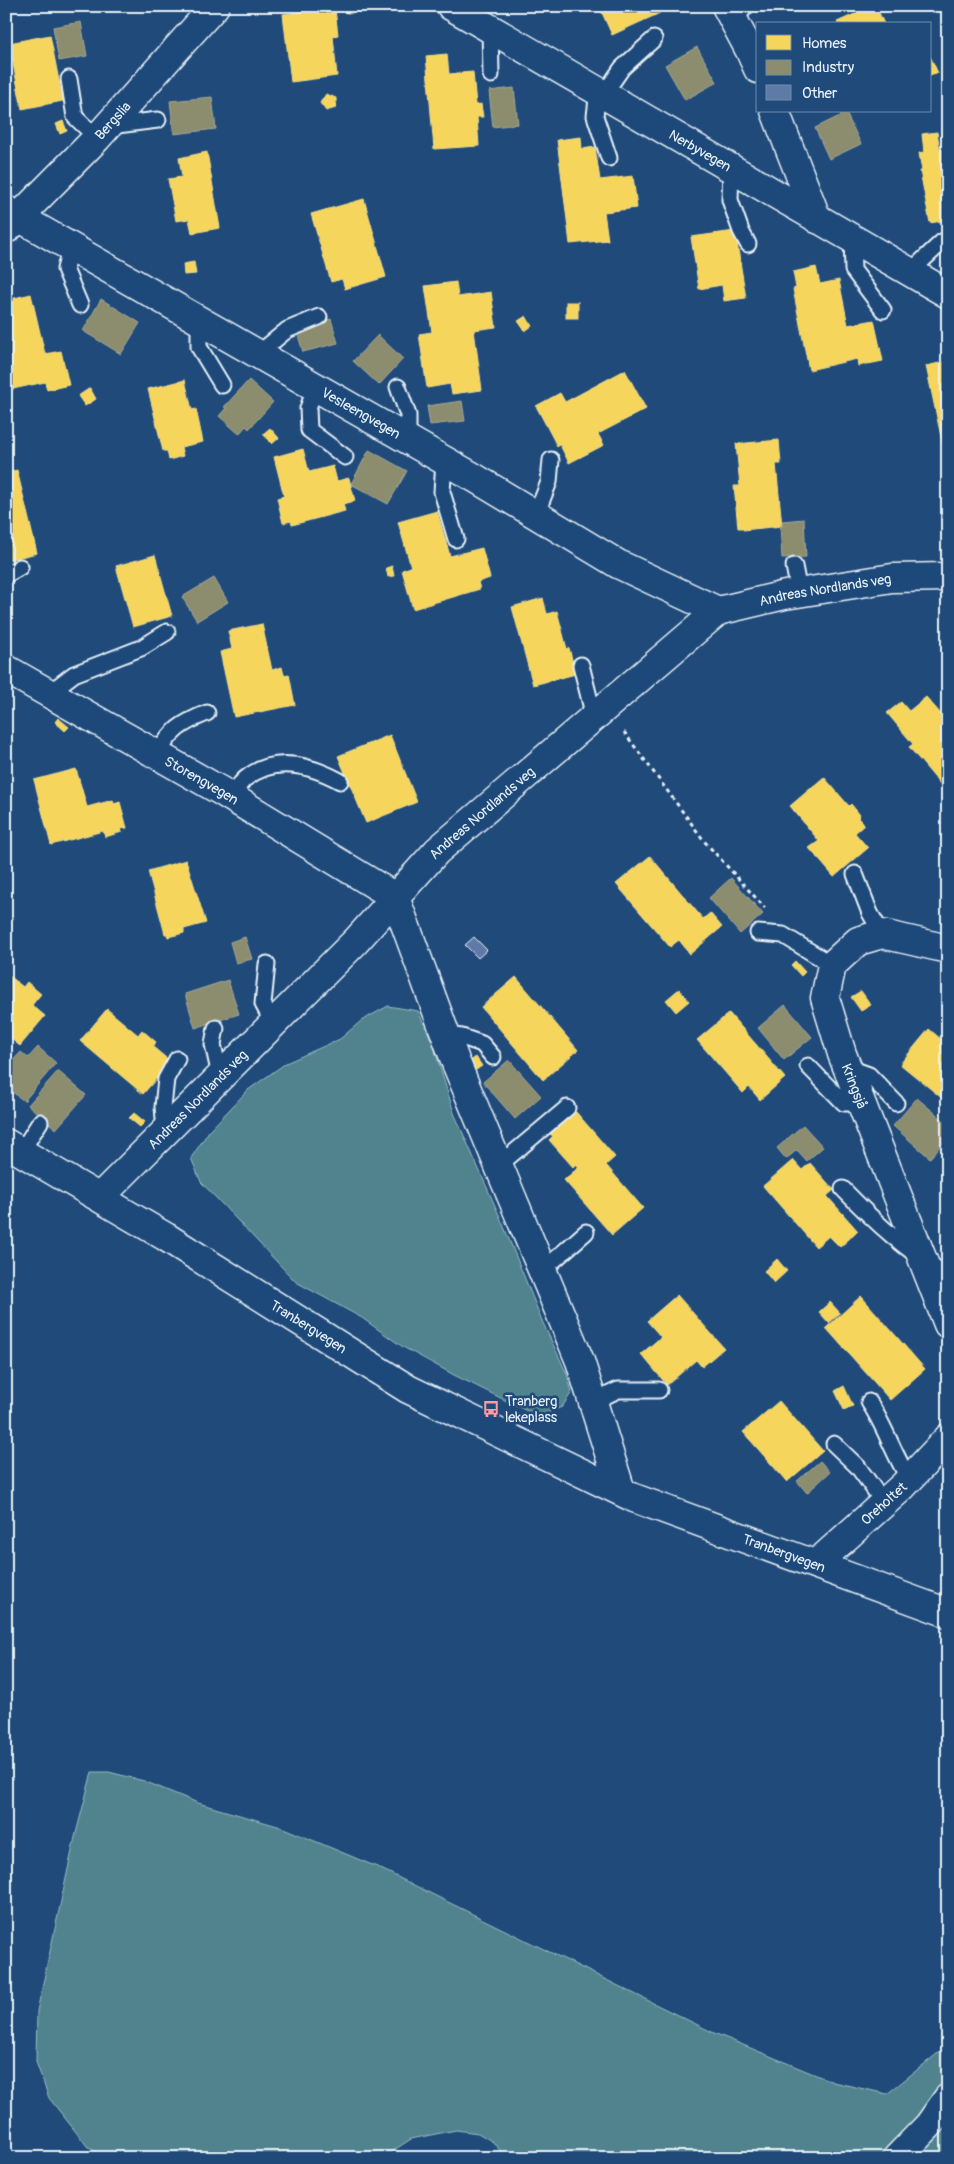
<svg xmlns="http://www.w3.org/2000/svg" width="954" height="2164" font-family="Pangolin,sans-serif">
	<rect width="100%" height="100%" fill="#1f4a7a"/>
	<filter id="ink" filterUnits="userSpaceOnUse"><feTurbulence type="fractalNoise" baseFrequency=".02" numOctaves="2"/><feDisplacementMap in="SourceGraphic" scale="10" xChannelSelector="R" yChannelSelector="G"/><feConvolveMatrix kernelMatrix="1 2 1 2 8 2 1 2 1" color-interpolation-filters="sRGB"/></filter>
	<g filter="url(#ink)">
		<!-- green -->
		<g fill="#51838e" stroke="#9cbac3">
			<polygon points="388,1006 418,1011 432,1041 454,1113 500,1217 543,1323 567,1374 572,1392 562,1407 544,1414 527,1411 454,1375 403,1347 362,1318 296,1282 201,1182 191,1158 209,1131 248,1090 286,1063 340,1039 361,1021"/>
			<polygon points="92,1772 109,1772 144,1781 198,1803 281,1827 377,1867 714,2033 833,2082 887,2094 948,2045 948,2158 506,2158 493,2142 478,2133 456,2130 411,2139 382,2158 106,2158 87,2146 49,2098 36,2062 37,2011 75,1837"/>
		</g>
		<!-- homes -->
		<g fill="#f6d55c" stroke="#f2dd8b">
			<polygon points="599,6 657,6 660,13 612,35"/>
			<polygon points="873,6 876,6 884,24 838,24 837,22"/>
			<polygon points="332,8 335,9 338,35 333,36 337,76 291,82 283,14"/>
			<polygon points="50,35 63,101 22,109 9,43"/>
			<polygon points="447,54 449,74 473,72 476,105 481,104 483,117 477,117 479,146 434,149 426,56"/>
			<polygon points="930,56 938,73 930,76"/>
			<polygon points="326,94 336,98 336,108 326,111 320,103"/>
			<polygon points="63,121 67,131 60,134 56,124"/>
			<polygon points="937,132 940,150 948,149 948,220 930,223 920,171 922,171 919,153 924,152 922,134"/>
			<polygon points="581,137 582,149 595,147 600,180 633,176 637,208 604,212 608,240 570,244 557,140"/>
			<polygon points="207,152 220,228 192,233 189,219 176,221 168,179 182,177 179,158"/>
			<polygon points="364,199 386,277 345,289 342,279 331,282 311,214"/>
			<polygon points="735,231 746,298 724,301 722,285 699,289 691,237"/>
			<polygon points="194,262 196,274 184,275 183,264"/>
			<polygon points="816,267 820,284 839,280 848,325 874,320 883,361 858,366 857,359 809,370 793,289 796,288 793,272"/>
			<polygon points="456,282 458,297 491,292 496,327 474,330 482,390 452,394 450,384 427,388 419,334 432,332 425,286"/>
			<polygon points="31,294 45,354 61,351 69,385 47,390 45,382 13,389 6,358 6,300"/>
			<rect x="566" y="302" width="12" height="16"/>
			<polygon points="526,316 532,326 525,331 518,321"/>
			<polygon points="948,361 948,445 943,446 926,366"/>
			<polygon points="625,370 646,409 598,434 604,445 569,463 560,445 557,446 536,406 560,393 565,402"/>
			<polygon points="185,380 192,410 196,409 203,442 181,447 183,456 169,460 167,451 163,451 148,389"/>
			<polygon points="90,388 96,399 85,406 78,396"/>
			<polygon points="270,428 279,438 272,444 263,434"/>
			<polygon points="779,440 781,464 776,464 782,526 743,530 743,528 738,528 734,486 740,486 736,444"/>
			<polygon points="303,449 309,472 333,466 337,481 349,478 355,501 343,504 345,511 292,525 291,521 283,523 277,498 284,496 274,457"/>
			<polygon points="17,470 37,553 8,560 6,553 6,473"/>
			<polygon points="437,511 450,556 482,548 490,578 478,582 480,589 413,609 402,570 411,567 398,522"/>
			<polygon points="155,555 172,616 133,627 116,566"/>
			<polygon points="392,566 394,576 388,577 386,568"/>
			<polygon points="543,598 547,614 557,611 567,649 569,648 576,674 533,685 512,607"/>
			<polygon points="262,624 272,670 282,667 284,675 289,674 295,705 234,717 220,652 232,649 228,631"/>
			<polygon points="926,697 948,722 948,788 945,790 909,747 913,744 887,713 901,702 909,711"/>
			<polygon points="58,718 69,727 65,731 55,722"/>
			<polygon points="390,735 417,802 366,823 338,756"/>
			<polygon points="76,769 87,807 113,800 114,804 120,802 127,828 121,829 122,832 105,837 103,831 51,845 34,780"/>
			<polygon points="824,777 849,806 851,804 860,815 858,817 864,825 855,833 868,848 834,877 809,848 819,841 790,806"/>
			<polygon points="650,856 703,919 710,913 722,927 690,954 679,940 670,947 616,884"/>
			<polygon points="186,860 206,923 184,929 184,933 168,937 167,934 165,934 148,871"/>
			<polygon points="795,961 805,972 801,976 791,965"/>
			<polygon points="6,973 23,987 27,982 41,994 32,1005 45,1016 20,1046 6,1035"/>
			<polygon points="516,977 578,1050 543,1080 481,1007"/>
			<polygon points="679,989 689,1001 676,1012 666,1000"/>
			<polygon points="861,991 871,1005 861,1011 851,997"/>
			<polygon points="107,1009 138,1035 142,1030 156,1042 153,1047 171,1062 143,1094 80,1041"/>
			<polygon points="729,1013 785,1078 760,1100 749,1087 743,1093 697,1040"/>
			<polygon points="929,1029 948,1045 948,1103 900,1064"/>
			<polygon points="476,1057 482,1066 476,1070 470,1061"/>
			<polygon points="576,1112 615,1157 606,1165 643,1208 612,1235 564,1180 579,1167 576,1164 573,1167 549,1140 553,1136 550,1134"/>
			<polygon points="134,1113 145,1122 140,1127 129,1118"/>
			<polygon points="793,1160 802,1170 810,1163 834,1190 827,1196 858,1231 840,1247 829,1236 816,1247 763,1186"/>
			<polygon points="777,1259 787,1271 774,1283 764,1271"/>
			<polygon points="677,1295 724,1348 702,1367 696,1360 667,1385 641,1354 661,1337 647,1321"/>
			<polygon points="861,1296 925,1369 890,1400 826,1328"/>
			<polygon points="830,1302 840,1313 829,1323 819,1312"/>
			<polygon points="844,1386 853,1406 844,1410 835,1391"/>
			<polygon points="779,1401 823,1451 787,1482 743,1432"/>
		</g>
		<!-- industry -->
		<g fill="#8c8c6e" stroke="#a8aa97">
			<polygon points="326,6 354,6 351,14"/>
			<polygon points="81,22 87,56 59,61 53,27"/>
			<polygon points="697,47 717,82 685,100 665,65"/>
			<polygon points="514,88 518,124 493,127 489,91"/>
			<polygon points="212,97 216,129 174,134 170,101"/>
			<polygon points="846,113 861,144 829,159 815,128"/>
			<polygon points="101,299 140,323 121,354 83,331"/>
			<polygon points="331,319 338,343 303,352 296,329"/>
			<polygon points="378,335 403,359 379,385 353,361"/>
			<polygon points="249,380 273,402 249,429 246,426 239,434 219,416 226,408 224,407"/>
			<polygon points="462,401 465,421 430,425 427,406"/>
			<polygon points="369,450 407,471 388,504 351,484"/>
			<polygon points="804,519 806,557 782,558 780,526 782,526 782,521"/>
			<polygon points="214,578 228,602 197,621 182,597"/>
			<polygon points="731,878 763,914 740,934 709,898"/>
			<polygon points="245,937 252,959 236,963 230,942"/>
			<polygon points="228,980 239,1014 195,1028 185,994"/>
			<polygon points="785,1005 812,1037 784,1060 758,1028"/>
			<polygon points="38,1047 56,1063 24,1101 6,1087 6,1068 21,1052 28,1058"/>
			<polygon points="509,1060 541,1096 515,1119 483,1082"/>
			<polygon points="58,1071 86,1095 56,1129 28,1105"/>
			<polygon points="917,1098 948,1124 948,1137 930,1158 893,1126"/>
			<polygon points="803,1125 823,1147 807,1161 797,1150 786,1159 777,1148"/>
			<polygon points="820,1461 830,1472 807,1493 797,1481"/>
		</g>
		<!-- building -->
		<polygon fill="#5e7aa7" stroke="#e8f1f8" points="474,937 487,950 478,958 465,945"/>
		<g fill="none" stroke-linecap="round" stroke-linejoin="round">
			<!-- service casing -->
			<g stroke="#e8f1f8" stroke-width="19">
				<g id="service">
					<polyline points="734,20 746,6"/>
					<polyline points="490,29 491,75"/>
					<polyline points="69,79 75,117 97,138"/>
					<polyline points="598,91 595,116 609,158"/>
					<polyline points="604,94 622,68 654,39"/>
					<polyline points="109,126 158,120"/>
					<polyline points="731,168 730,200 741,231 748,244"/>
					<polyline points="852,238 853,270 883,310"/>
					<polyline points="71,246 65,269 80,305"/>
					<polyline points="910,272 942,242 948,239"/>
					<polyline points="199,318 199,347 222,385"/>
					<polyline points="259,353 287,330 319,317"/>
					<polyline points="316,386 308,408 309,430 345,457"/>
					<polyline points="398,387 408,415 408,439"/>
					<polyline points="444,461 442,492 456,539"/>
					<polyline points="536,515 549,482 551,460"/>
					<polyline points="794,566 799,592"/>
					<polyline points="6,575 20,567"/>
					<polyline points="581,665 594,717"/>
					<polyline points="49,693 74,674 141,648 167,632"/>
					<path d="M157,755C171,730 182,723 207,713"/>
					<path d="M231,797C236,791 240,783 245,779C274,755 310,765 340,781"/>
					<polyline points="855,874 870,913 882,934"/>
					<polyline points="758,933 783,935 832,965"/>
					<polyline points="267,964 263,1004 273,1023"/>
					<polyline points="216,1028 213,1044 220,1076"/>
					<polyline points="445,1035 462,1037 482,1044 493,1057"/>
					<polyline points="808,1066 844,1103 861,1103"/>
					<polyline points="847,1067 869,1075 896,1103"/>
					<polyline points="165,1131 163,1107 166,1079 177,1059"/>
					<polyline points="21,1152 40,1122"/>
					<polyline points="498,1166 567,1108"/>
					<path d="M843,1189C875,1222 908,1253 948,1275"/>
					<polyline points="542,1271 586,1232"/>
					<polyline points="593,1402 618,1390 659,1390"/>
					<path d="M869,1402C885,1426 893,1453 909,1479"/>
					<polyline points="834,1444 858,1467 884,1503"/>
				</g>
			</g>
			<!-- minor casing -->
			<g stroke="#e8f1f8" stroke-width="31">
				<g id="minor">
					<path id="s1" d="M451,6L948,294"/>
					<polyline points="726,6 750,51 758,69"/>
					<polyline points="775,111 817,219"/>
					<path id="s2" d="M6,210L475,478L618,564L718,611"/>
					<path id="s3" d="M8,228L97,138L215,6"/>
					<path id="s4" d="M6,669L221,791L395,897L456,1063L580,1361L621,1491"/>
					<path id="s5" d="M948,949L882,934L858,941L832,965L825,998L842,1054L948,1324"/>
					<path id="s6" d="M6,1143L166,1237L408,1389L634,1498L948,1613"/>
					<path id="s7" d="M100,1197L356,941L437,851L718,611L785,595L892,578L948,577"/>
					<path id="s8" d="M816,1564L903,1486L948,1438"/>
					<polyline points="897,2158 929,2125 948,2098"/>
				</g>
			</g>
			<!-- path -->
			<polyline stroke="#e8f1f8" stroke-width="3" stroke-dasharray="4 4" stroke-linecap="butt" points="624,732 705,842 765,908"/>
			<!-- service -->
			<use href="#service" stroke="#1f4a7a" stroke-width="15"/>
			<!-- minor -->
			<use href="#minor" stroke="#1f4a7a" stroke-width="28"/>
		</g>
	</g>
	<!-- icons -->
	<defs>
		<g id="bus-bare" transform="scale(1.35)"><path d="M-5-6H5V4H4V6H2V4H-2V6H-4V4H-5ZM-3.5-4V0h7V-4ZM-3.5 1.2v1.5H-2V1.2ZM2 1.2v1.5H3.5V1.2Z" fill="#ff9aa2" stroke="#1f4a7a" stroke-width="2.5" paint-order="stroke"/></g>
	</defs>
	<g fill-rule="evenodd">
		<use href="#bus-bare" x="491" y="1409"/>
	</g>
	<g text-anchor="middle" stroke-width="5" stroke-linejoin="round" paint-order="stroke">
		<!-- street labels -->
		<g font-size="14" fill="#e8f1f8" stroke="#1f4a7a">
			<text dy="5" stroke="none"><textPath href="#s3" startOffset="150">Bergslia</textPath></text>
			<text dy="5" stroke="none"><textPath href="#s1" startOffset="288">Nerbyvegen</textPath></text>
			<text dy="5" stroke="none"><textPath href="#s2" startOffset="409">Vesleengvegen</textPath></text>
			<text dy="5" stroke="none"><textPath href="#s7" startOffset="962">Andreas Nordlands veg</textPath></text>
			<text dy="5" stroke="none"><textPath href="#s4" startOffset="225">Storengvegen</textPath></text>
			<text dy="5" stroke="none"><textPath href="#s7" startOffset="542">Andreas Nordlands veg</textPath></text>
			<text dy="5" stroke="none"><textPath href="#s5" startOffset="255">Kringsjå</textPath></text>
			<text dy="5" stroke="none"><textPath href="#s7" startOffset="138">Andreas Nordlands veg</textPath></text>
			<text dy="5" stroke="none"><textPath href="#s6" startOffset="354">Tranbergvegen</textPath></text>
			<text dy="5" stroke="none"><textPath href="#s8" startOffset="91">Oreholtet</textPath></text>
			<text dy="5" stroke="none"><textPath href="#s6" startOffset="882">Tranbergvegen</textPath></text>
		</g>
		<!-- poi labels -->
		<g font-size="14" fill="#e8f1f8" stroke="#1f4a7a" text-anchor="start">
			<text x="505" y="1406">Tranberg<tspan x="505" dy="16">lekeplass</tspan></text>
		</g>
	</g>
	<!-- margin -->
	<rect width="954" height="2164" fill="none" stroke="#1f4a7a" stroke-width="25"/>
	<rect x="12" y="12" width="929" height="2139" fill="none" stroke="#e8f1f8" stroke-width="2" filter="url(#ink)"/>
	<!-- legend -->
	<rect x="756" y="22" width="175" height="90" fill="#1f4a7a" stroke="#6f8dac"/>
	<rect x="766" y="35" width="25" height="15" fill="#f6d55c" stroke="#6f8dac"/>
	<text x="802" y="48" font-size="15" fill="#e8f1f8">Homes</text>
	<rect x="766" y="60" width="25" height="15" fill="#8c8c6e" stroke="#6f8dac"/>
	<text x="802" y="72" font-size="15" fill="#e8f1f8">Industry</text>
	<rect x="766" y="85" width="25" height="15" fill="#5e7aa7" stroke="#6f8dac"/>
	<text x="802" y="98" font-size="15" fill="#e8f1f8">Other</text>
</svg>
